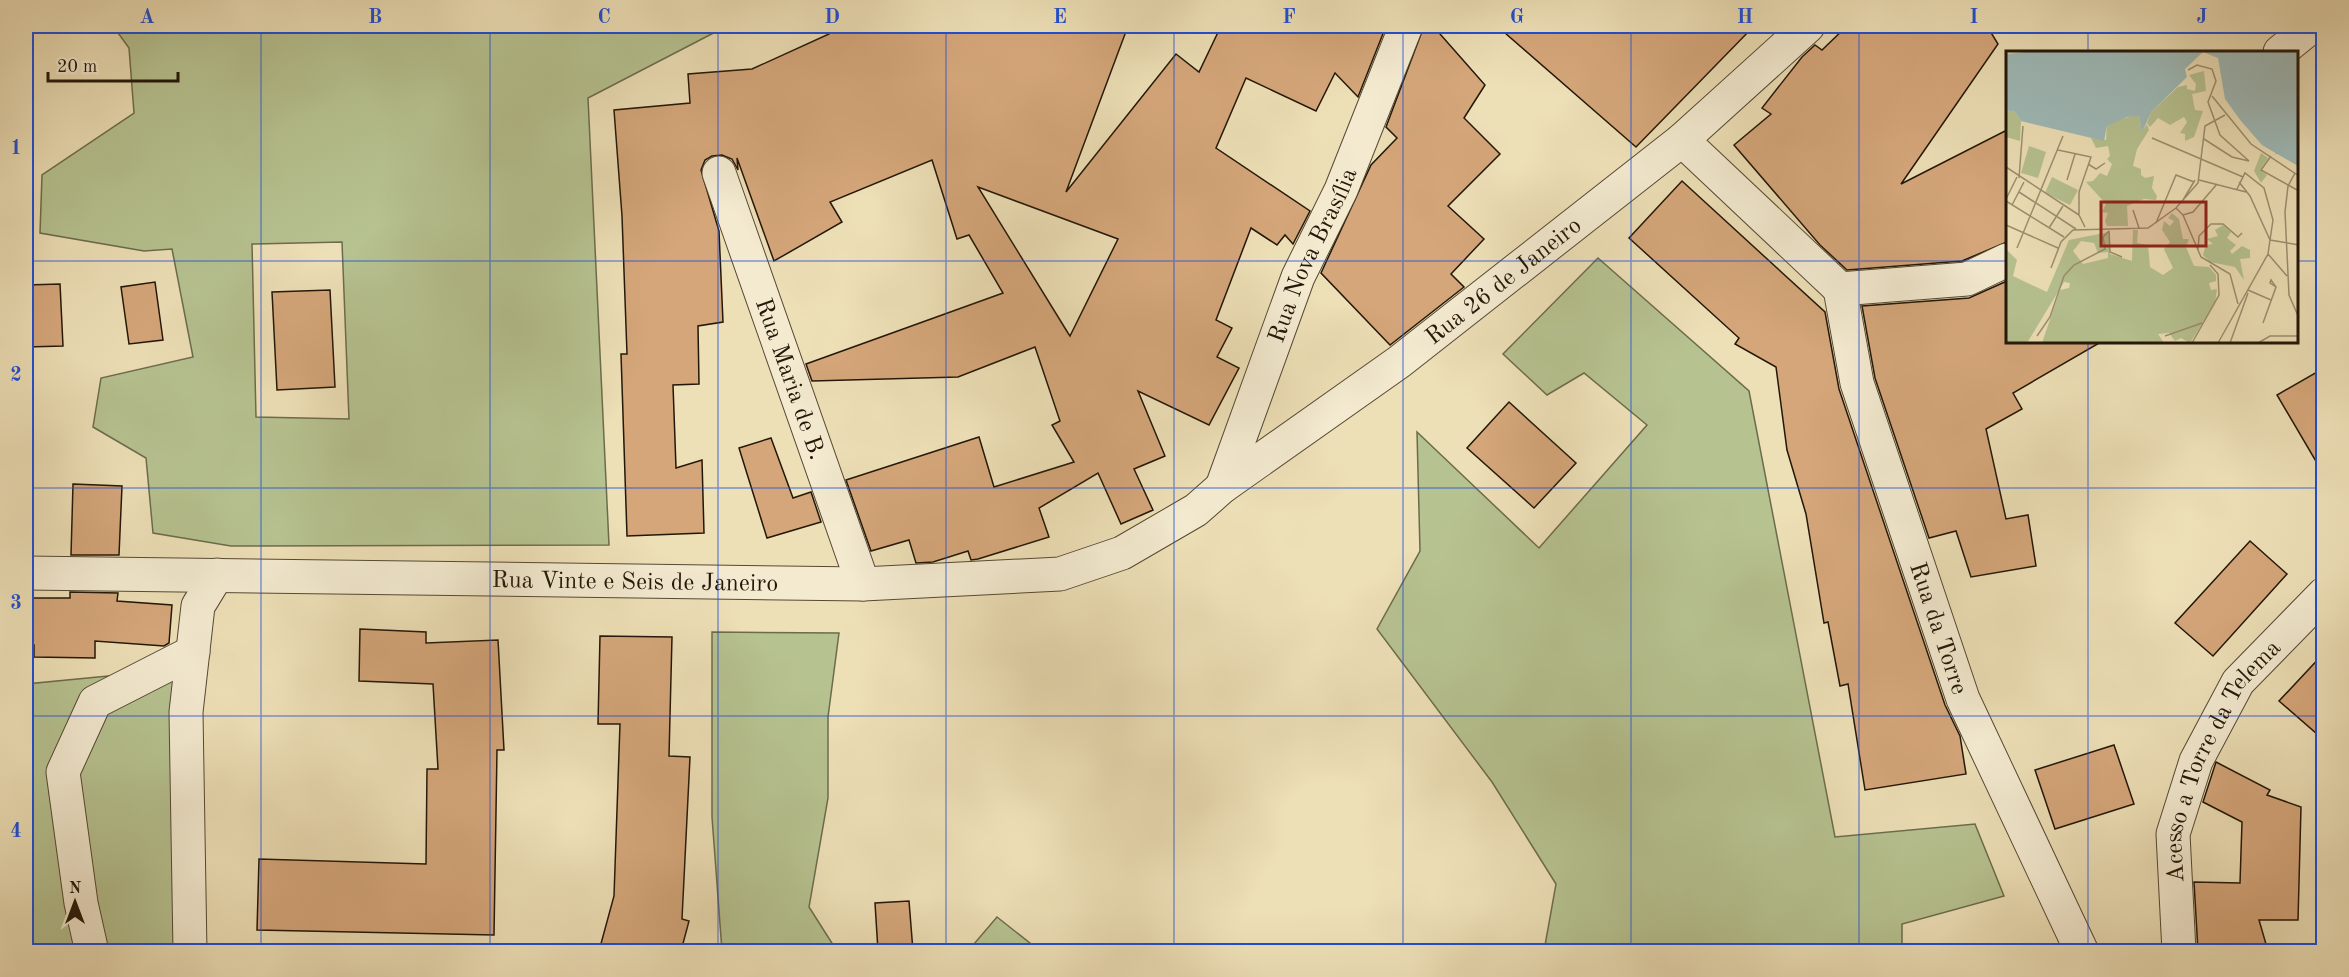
<svg xmlns="http://www.w3.org/2000/svg" width="2349" height="977" font-family="'Old Standard TT',serif">
	<rect width="100%" height="100%" fill="#eddfb6"/>
	<filter id="stains"><feTurbulence type="fractalNoise" baseFrequency=".00333" numOctaves="4"/><feColorMatrix values="0 0 0 0 .2 0 0 0 0 .09 0 0 0 0 .02 0 0 0 .5 -.17"/></filter>
	<radialGradient id="worn" r=".72"><stop offset=".6" stop-color="#630" stop-opacity="0"/><stop offset="1" stop-color="#630" stop-opacity=".3"/></radialGradient>
	<!-- green -->
	<g fill="#b6c290" stroke="#6c6c4c" stroke-width="1.5" fill-rule="evenodd">
		<path d="M113,26H727L588,98L609,545L231,546L153,533L146,458L93,427L101,378L193,357L172,249L144,251L40,233L42,175L134,113L129,48ZM342,242L349,419L256,417L252,244Z"/>
		<polygon points="1598,258 1749,391 1835,837 1975,824 2004,896 1902,924 1902,951 1544,951 1556,884 1492,782 1377,629 1420,551 1417,432 1539,548 1647,425 1584,373 1547,395 1503,354"/>
		<polygon points="712,632 839,633 828,717 828,798 809,907 837,951 722,951 712,817"/>
		<polygon points="180,669 178,951 26,952 26,684"/>
		<polygon points="997,917 1040,951 968,951"/>
	</g>
	<!-- building -->
	<g fill="#d4a67a" stroke="#231708" stroke-width="1.5" fill-rule="evenodd">
		<path d="M829,26H1128L1066,192L1176,54L1199,72L1221,26H1386L1358,97L1335,73L1316,111L1246,78L1216,148L1310,211L1293,244L1285,235L1277,245L1251,228L1216,320L1232,328L1217,357L1239,368L1209,425L1138,391L1165,456L1134,469L1153,510L1121,524L1098,473L1039,508L1049,537L978,559L971,560L968,551L933,562L916,563L909,540L871,551L846,480L979,437L994,487L1074,462L1052,425L1060,421L1035,347L958,377L812,381L806,364L1003,293L969,235L957,239L932,160L830,202L842,222L774,261L737,158L738,170L732,159L722,155L712,156L705,160L701,170L719,231L723,322L698,326L699,384L673,385L676,468L702,460L704,533L627,536L621,354H627L622,216L614,110L690,103L688,74L752,69L829,34ZM978,187L1118,239L1070,336L1068,333Z"/>
		<polygon points="1424,26 1433,26 1485,85 1464,118 1500,154 1448,206 1484,239 1451,274 1464,287 1390,345 1321,273 1371,165 1397,138 1386,127"/>
		<polygon points="1497,26 1754,26 1636,147"/>
		<polygon points="1847,26 1987,26 1998,44 1901,184 2007,130 2007,242 1962,261 1847,270 1820,245 1734,145 1771,114 1762,108 1802,57 1815,45 1822,50"/>
		<polygon points="1682,181 1825,312 1839,389 1945,705 1960,736 1966,774 1865,790 1848,684 1840,686 1828,622 1824,623 1806,514 1787,450 1776,367 1735,344 1739,338 1629,238"/>
		<polygon points="2007,281 2007,342 2101,342 2013,393 2022,409 1986,429 2006,519 2028,515 2036,566 1971,577 1956,531 1929,538 1875,378 1862,306 1969,298"/>
		<polygon points="155,282 163,340 129,344 121,287"/>
		<polygon points="60,284 63,346 26,347 26,285"/>
		<polygon points="330,290 335,387 277,390 272,292"/>
		<polygon points="2324,368 2324,475 2277,395"/>
		<polygon points="1509,402 1576,463 1534,508 1467,448"/>
		<polygon points="771,438 793,498 811,492 821,522 767,538 739,448"/>
		<polygon points="73,484 122,486 119,555 71,555"/>
		<polygon points="2250,541 2287,574 2213,656 2175,623"/>
		<polygon points="70,592 118,593 117,601 172,605 169,643 164,646 95,641 95,658 34,657 34,645 26,645 26,601 33,601 33,598 70,598"/>
		<polygon points="360,629 426,632 426,643 498,640 504,750 497,750 494,935 257,930 259,859 426,864 427,769 438,769 433,684 359,681"/>
		<polygon points="600,636 672,637 669,756 690,757 682,919 689,921 681,951 599,951 614,896 620,724 598,724"/>
		<polygon points="2324,653 2324,740 2279,701"/>
		<polygon points="2114,745 2134,804 2055,829 2035,770"/>
		<polygon points="2216,762 2270,790 2267,795 2301,807 2298,920 2259,920 2268,951 2198,951 2194,882 2240,883 2242,822 2203,802"/>
		<polygon points="909,901 913,951 878,951 875,903"/>
	</g>
	<g fill="none" stroke-linecap="round" stroke-linejoin="round">
		<!-- minor casing -->
		<g stroke="#564934" stroke-width="35">
			<g id="minor">
				<polyline points="2280,52 2312,26"/>
				<polyline points="1682,140 1840,289 1967,279 2007,260"/>
				<path id="s1" d="M719,173L863,584"/>
				<path id="s2" d="M1840,289L1857,383L1963,699L2082,952"/>
				<path id="s3" d="M1222,487L1298,277L1341,190L1406,26"/>
				<path id="s4" d="M26,573L863,584L1060,574L1122,553L1196,510L1222,487L1399,362L1682,140L1808,26"/>
				<polyline points="92,952 81,903 63,772 95,702 193,652"/>
				<polyline points="190,952 186,712 198,606 217,575"/>
				<path id="s5" d="M2179,952L2173,834L2196,761L2238,682L2324,594"/>
			</g>
		</g>
		<!-- minor -->
		<use href="#minor" stroke="#f3ead0" stroke-width="33"/>
	</g>
	<!-- grid -->
	<path fill="none" stroke="#1d4ed8" stroke-width="1.5" stroke-opacity="0.55" d="M261,26V952M490,26V952M718,26V952M946,26V952M1174,26V952M1403,26V952M1631,26V952M1859,26V952M2088,26V52M26,261H2007M2296,261H2324M2088,342V952M26,488H2324M26,716H2324"/>
	<g text-anchor="middle" stroke-width="6" stroke-linejoin="round" paint-order="stroke">
		<!-- street labels -->
		<g font-size="24" fill="#231708" stroke="#f3ead0">
			<text dy="8" stroke="none"><textPath href="#s3" startOffset="249">Rua Nova Brasília</textPath></text>
			<text dy="8" stroke="none"><textPath href="#s4" startOffset="1569">Rua 26 de Janeiro</textPath></text>
			<text dy="8" stroke="none"><textPath href="#s1" startOffset="218">Rua Maria de B.</textPath></text>
			<text dy="8" stroke="none"><textPath href="#s4" startOffset="609">Rua Vinte e Seis de Janeiro</textPath></text>
			<text dy="8" stroke="none"><textPath href="#s2" startOffset="354">Rua da Torre</textPath></text>
			<text dy="8" stroke="none"><textPath href="#s5" startOffset="204">Acesso a Torre da Telema</textPath></text>
		</g>
	</g>
	<!-- overview -->
	<g transform="translate(2006 51)">
		<rect width="292" height="292" fill="#eddfb6"/>
		<path d="M198,20L200,40L186,43L189,59L197,60L188,86L179,90V83L174,82L181,71L178,66L164,74L152,67L144,76L141,72L145,61L172,36L181,34V38L189,40L190,33L183,24ZM0,59L9,61L15,70L14,90L0,86ZM127,65H133L136,81L141,73L143,79L131,98L127,115L135,118V124L139,127L148,125L146,137L151,145L150,149L138,148L121,155L122,175H101L99,170L102,162L96,161L100,153L80,131L87,130L94,122L101,125L106,113L101,108L104,105L102,95L90,97L85,87L100,89L101,75L108,70ZM23,95L40,101L32,127L15,122ZM255,102L262,107L254,119L261,124L255,132L248,120ZM46,126L72,139L64,154L39,142ZM166,162L173,168L177,188H183L180,196L188,215L203,216L210,224V230L203,232L205,239L211,238L209,252L184,292L175,287L169,290L163,282L152,283L158,292H36L54,239L63,237L64,232L58,231L21,292H0V198L11,209L7,225L41,241L63,189L103,181L104,203L126,210L127,179H132L131,192L142,194L144,216L157,224L167,217L158,198L164,191L156,179L158,170L164,175L168,170L162,167ZM75,190L88,192L92,202L102,201V207L77,213L67,200ZM217,174L225,181L221,187L230,194L224,200L226,203L236,195L244,199V207L234,208L238,229L229,216L204,211L197,204L200,194L207,193L201,188L212,185L209,179Z" fill="#b6c290" fill-rule="evenodd"/>
		<path d="M20,1H292V115L256,94L235,70L219,48L212,7L197,1L179,18L181,26L145,61L136,82L133,65L121,66L101,75L98,90L15,70L9,61L0,59V3Z" fill="#9ebab8"/>
		<path fill="none" stroke="#9ebab8" stroke-width="3" d="M265,1L271,103"/>
		<path fill="none" stroke="#9c8f70" stroke-width="1.5" d="M182,19L191,14L206,18L210,30L202,51L214,84L243,110M206,45L245,93L293,125M146,87L237,126M198,88L226,106L243,110M52,99L85,106L73,141V164L79,176M265,105L255,119L293,140M82,113L90,118L99,112M0,116L73,164M289,122L282,135L279,161L283,244L293,267M13,127L17,75M61,129L69,103M193,129L240,141M233,131L244,145L264,189M231,138L239,122L258,137L267,169L264,189M13,141L70,178M0,148L11,126M177,149L189,129M0,150L58,186M6,154L18,131M170,157L177,164L187,161L211,133M127,159L133,177M177,164L195,206L224,223L232,253M150,172L170,124L188,131M0,174L52,197M43,177L57,155M103,180L104,201L116,206M264,189L293,194M11,197L57,85M192,199L193,185L205,173H217L232,186L236,182M262,203L281,225M45,217L55,191L67,179L142,177L170,157L192,132L199,75L219,64M242,239L265,249M257,272L270,236L265,229L264,232L270,236M31,285L44,266L58,225L68,214L99,198L97,186L103,180M159,285L196,272M186,292L213,244L212,223L204,214M212,292L262,203L264,189M224,292L242,242M252,292L264,285H293"/>
		<path fill="#8f2418" fill-opacity="0.15" stroke="#8f2418" stroke-width="3" d="M95,151H200V195H95Z"/>
		<rect width="292" height="292" fill="none" stroke="#231708" stroke-width="3"/>
	</g>
	<!-- margin -->
	<rect width="2349" height="977" fill="none" stroke="#eddfb6" stroke-width="66"/>
	<!-- north arrow -->
	<g transform="translate(75 902)" stroke="#f3ead0" stroke-width="4.5" paint-order="stroke">
	<path d="M0-4.5L10 22L0 15L-10 22Z" fill="#231708"/>
	<text y="-9" font-size="16" font-weight="bold" text-anchor="middle" fill="#231708">N</text>
	</g>
	<!-- scale -->
	<path d="M48 72v9h130v-9" fill="none" stroke="#231708" stroke-width="3"/>
	<text x="57" y="72" font-size="18" fill="#231708" stroke="#f3ead0" stroke-width="4.5" paint-order="stroke">20 m</text>
	<rect x="33" y="33" width="2283" height="911" fill="none" stroke="#1d4ed8" stroke-width="2"/>
	<g font-size="20" text-anchor="middle" font-weight="bold" fill="#1d4ed8">
		<text x="147" y="23">A</text>
		<text x="375" y="23">B</text>
		<text x="604" y="23">C</text>
		<text x="832" y="23">D</text>
		<text x="1060" y="23">E</text>
		<text x="1289" y="23">F</text>
		<text x="1517" y="23">G</text>
		<text x="1745" y="23">H</text>
		<text x="1974" y="23">I</text>
		<text x="2202" y="23">J</text>
		<text x="16" y="154">1</text>
		<text x="16" y="381">2</text>
		<text x="16" y="609">3</text>
		<text x="16" y="837">4</text>
	</g>
	<rect width="100%" height="100%" filter="url(#stains)"/>
	<rect width="100%" height="100%" fill="url(#worn)"/>
</svg>
